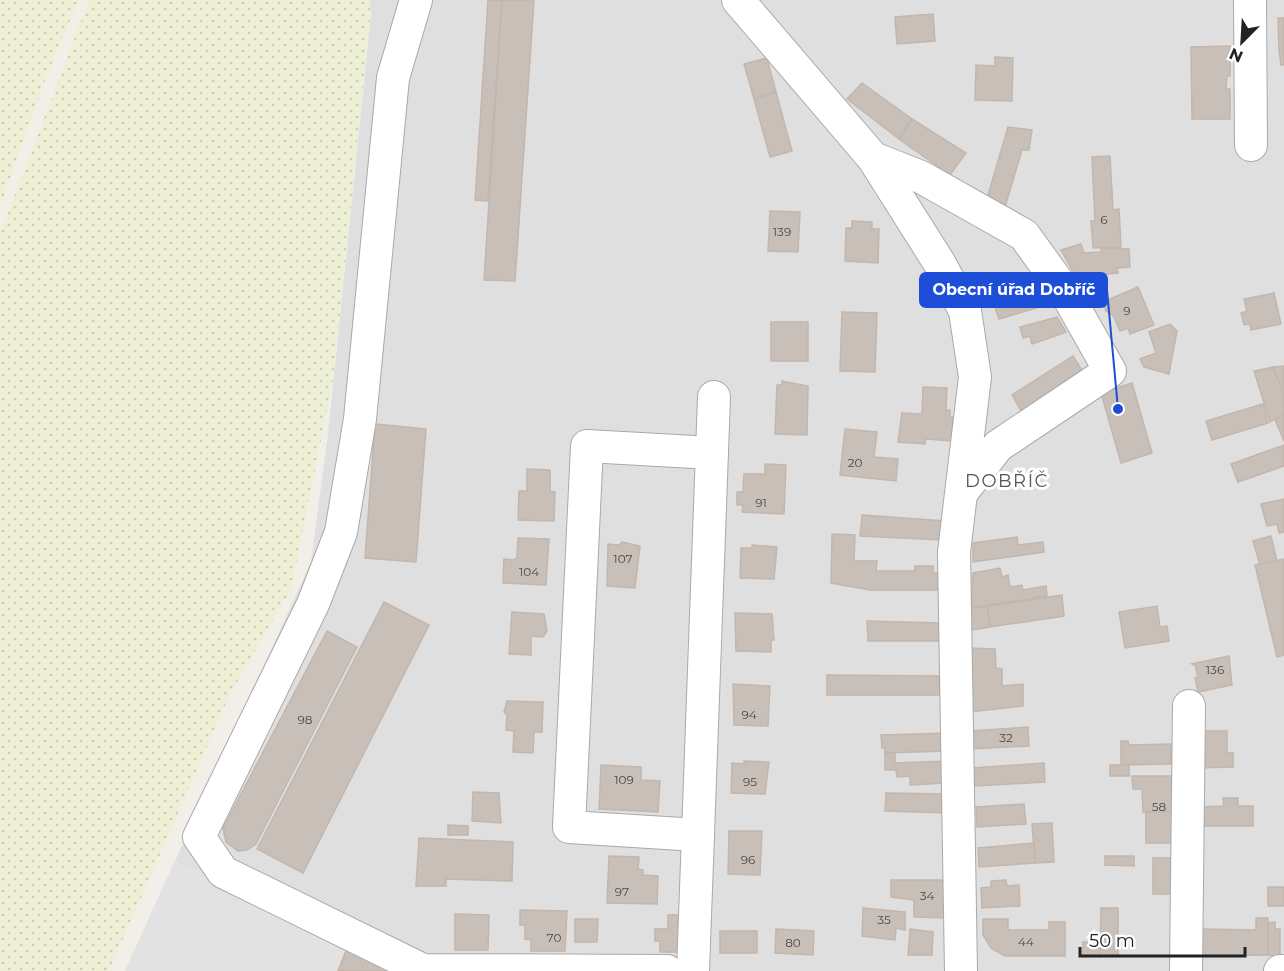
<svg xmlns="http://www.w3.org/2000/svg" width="1284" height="971" font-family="Montserrat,sans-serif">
	<defs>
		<pattern id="farmland-dots" width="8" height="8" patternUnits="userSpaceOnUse" patternTransform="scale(1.5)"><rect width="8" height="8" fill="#eef0d5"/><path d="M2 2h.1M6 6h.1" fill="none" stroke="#ccceb7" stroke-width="1.8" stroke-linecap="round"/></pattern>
	</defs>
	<rect width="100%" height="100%" fill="#f2efe9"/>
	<!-- residential -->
	<polygon fill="#e0dfdf" points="369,0 1284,0 1284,971 125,971 311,562 328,434 371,14"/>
	<!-- farmland -->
	<g fill="url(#farmland-dots)">
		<polygon points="0,0 79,0 50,67 0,207"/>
		<polygon points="89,0 369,0 371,7 333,380 291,589 230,694 109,971 0,971 0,234"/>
	</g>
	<!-- parking -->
	<polygon fill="#e2e2e2" points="175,861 395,962 391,971 125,971"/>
	<!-- building -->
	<g fill="#c7bfb8" stroke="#c4b6ab" stroke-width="1.5">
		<polygon points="488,0 502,0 488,201 475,200"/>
		<polygon points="502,0 534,0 515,281 484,280"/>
		<polygon points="933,14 935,41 897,44 895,17"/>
		<polygon points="1278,18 1284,18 1284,65 1281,65 1279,51"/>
		<polygon points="1230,46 1230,76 1227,76 1226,89 1230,89 1230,119 1192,119 1191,47"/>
		<polygon points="995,57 1013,58 1012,101 975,100 976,65 995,66"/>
		<polygon points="767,58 776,92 754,99 744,64"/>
		<polygon points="862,83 912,119 899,139 847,99"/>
		<polygon points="776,92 792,151 770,157 754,99"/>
		<polygon points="912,119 966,153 950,175 899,139"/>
		<polygon points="1008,127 1032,130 1029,150 1022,150 1005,207 986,202"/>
		<polygon points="1110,156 1113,210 1119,209 1121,247 1093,248 1091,221 1095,221 1092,157"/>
		<polygon points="770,211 800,212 798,252 768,251"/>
		<polygon points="852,221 872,222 872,229 879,229 878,263 845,261 846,228 852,228"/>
		<polygon points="1081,244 1084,253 1101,252 1101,248 1129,249 1130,267 1117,268 1118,273 1076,277 1061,250"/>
		<polygon points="1034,278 1050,304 999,319 989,290"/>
		<polygon points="1138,287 1154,325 1130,334 1128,328 1120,331 1113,315 1106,311 1104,306 1107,300"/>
		<polygon points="1274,293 1281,324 1251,330 1250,324 1244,325 1241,313 1247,311 1244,299"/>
		<polygon points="842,312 877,313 875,372 840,371"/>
		<polygon points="1057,317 1066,332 1032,344 1030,336 1023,338 1020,327"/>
		<rect x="771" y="322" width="37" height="39"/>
		<polygon points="1170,324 1177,331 1169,374 1144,367 1140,359 1156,353 1149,332"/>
		<polygon points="1073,356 1085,375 1023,414 1012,395"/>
		<polygon points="1284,366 1284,395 1273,367"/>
		<polygon points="1273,367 1284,395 1284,414 1270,422 1254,371"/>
		<polygon points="782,381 808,386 807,435 775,434 777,385 782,385"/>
		<polygon points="1132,383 1152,453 1121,463 1101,393"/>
		<polygon points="923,387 947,388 946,410 950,410 950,417 953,417 952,441 926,439 925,444 898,442 902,413 922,414"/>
		<polygon points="1263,404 1268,423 1212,440 1206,421"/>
		<polygon points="1284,414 1284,441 1275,420"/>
		<polygon points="375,424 426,429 416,562 365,558"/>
		<polygon points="845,429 877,432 874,457 898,459 896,481 840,475"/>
		<polygon points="1284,445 1284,466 1238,482 1231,464"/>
		<polygon points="765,464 786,465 784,514 742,512 743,505 737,505 737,492 743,492 744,474 765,474"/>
		<polygon points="527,469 550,470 550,491 555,492 554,521 518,520 519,491 527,491"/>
		<polygon points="1284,499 1284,532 1279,533 1277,524 1267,526 1261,504"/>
		<polygon points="862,515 945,521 944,540 860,536"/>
		<polygon points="832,534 855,535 854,561 877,561 876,571 915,571 915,566 933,566 933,573 945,573 947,590 870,590 831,583"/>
		<polygon points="1271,536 1277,561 1260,565 1253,541"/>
		<polygon points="1017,537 1018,545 1043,542 1044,552 973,562 973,543"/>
		<polygon points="518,538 549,539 546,585 503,583 504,559 514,560 517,557"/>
		<polygon points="622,542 640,546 635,588 607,586 608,544 619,545"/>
		<polygon points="752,545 777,547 774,579 740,578 741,548 752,548"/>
		<polygon points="1284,559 1284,655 1277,657 1255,565"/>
		<polygon points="1000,568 1002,577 1008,575 1010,587 1022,585 1023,590 1046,586 1047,596 971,608 973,573"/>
		<polygon points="1062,595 1064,616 990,627 987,606"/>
		<polygon points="384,602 429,625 303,873 257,849"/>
		<polygon points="987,606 990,627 970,630 971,608"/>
		<polygon points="1157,606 1160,627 1167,626 1169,641 1125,648 1119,612"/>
		<polygon points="512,612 544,614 547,631 543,637 531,636 531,655 509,654"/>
		<polygon points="735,613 772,614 774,640 771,640 771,652 736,651"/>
		<polygon points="867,621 939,623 940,641 868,641"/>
		<polygon points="327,631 357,647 256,844 247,850 238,851 226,842 223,828"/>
		<polygon points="969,648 995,649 996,668 1002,669 1002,686 1023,684 1023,706 970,712"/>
		<polygon points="1229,656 1232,685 1198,692 1195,678 1198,677 1195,665 1192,664"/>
		<polygon points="827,675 939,676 940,695 827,695"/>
		<polygon points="733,684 770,686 768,726 734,725"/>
		<polygon points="507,701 543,702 542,732 534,732 533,753 513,752 514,731 506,730 507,715 504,712"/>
		<polygon points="1028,727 1029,746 972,749 971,731"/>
		<polygon points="1197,731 1227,731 1227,753 1233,753 1233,767 1197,768"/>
		<polygon points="947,733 946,751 885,753 885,748 882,748 881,735"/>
		<polygon points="1121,741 1128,741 1129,745 1171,744 1171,764 1121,765"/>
		<polygon points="885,753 895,753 895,763 946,761 946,783 910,785 910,776 897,777 896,770 885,770"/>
		<polygon points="744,761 769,762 765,794 731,793 732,763 744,764"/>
		<polygon points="1044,763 1045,782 975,786 973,768"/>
		<polygon points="601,765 641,767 641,780 660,781 658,812 599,809"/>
		<rect x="1110" y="765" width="19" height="11"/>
		<polygon points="1132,776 1172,776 1172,812 1143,812 1142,789 1133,789"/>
		<polygon points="473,792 499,793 501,823 472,821"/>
		<polygon points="886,793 946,794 947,813 885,811"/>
		<polygon points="1223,798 1238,798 1238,806 1253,806 1253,826 1198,826 1198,807 1224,806"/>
		<polygon points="1024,804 1026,824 977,827 976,807"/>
		<rect x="1146" y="812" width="26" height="31"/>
		<polygon points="1052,823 1054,862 1035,863 1032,824"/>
		<polygon points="448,825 468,826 468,835 448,835"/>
		<polygon points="729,831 762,831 760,875 728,874"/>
		<polygon points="419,838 513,842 512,881 446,879 446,886 416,886"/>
		<polygon points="1034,843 1035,863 979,867 978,848"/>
		<polygon points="609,856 639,857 638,869 643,870 643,875 658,876 657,904 607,903"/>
		<polygon points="1105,856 1134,856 1134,866 1105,865"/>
		<rect x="1153" y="858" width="19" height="36"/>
		<polygon points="891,880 943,880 946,918 914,917 914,900 891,897"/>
		<polygon points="1006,880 1007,886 1019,885 1020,906 982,908 981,888 991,887 991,881"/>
		<rect x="1268" y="887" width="16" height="19"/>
		<polygon points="863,908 905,912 905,930 896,928 895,940 862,936"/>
		<polygon points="1101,908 1118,908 1118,956 1100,956"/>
		<polygon points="520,910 567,911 565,951 531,951 531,940 525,939 525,925 520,925"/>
		<polygon points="455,914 489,915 488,950 455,950"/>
		<polygon points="668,915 682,915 681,952 660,952 660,941 655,941 655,929 668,929"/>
		<polygon points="1256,918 1268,918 1268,955 1199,956 1199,929 1256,930"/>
		<polygon points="575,919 598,919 597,942 575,942"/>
		<polygon points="983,919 1008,919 1008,930 1049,930 1049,922 1065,922 1065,956 1005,956 991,948 983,935"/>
		<polygon points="1275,922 1275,929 1280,929 1280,956 1268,955 1268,923"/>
		<polygon points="776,929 814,931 813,955 775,953"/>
		<polygon points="910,929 933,932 932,955 908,955"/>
		<rect x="720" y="931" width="37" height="22"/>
		<rect x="1083" y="942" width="17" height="14"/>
		<polygon points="349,943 391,971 338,971"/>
	</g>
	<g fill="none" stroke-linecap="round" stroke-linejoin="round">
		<!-- minor casing -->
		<g stroke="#a9a9a9" stroke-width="34">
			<g id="minor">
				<polyline points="416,0 393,78 360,419 341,532 313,604 199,837 223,872 423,970 667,971"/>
				<polyline points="738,0 873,158 940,264 965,311 975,377 954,552 961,971"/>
				<polyline points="1250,0 1251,145"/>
				<polyline points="873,158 921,177 1024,235 1066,293 1110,371 998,446 963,491"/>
				<polyline points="698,835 569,827 587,446 712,453"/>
				<polyline points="693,971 714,397"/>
				<polyline points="1186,971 1189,706"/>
				<polyline points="1280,971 1284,971"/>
			</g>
		</g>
		<!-- minor -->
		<use href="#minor" stroke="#fff" stroke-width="32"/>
	</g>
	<g text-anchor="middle" stroke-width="6" stroke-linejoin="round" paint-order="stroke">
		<!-- number labels -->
		<g font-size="12" fill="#4b4948">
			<text x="1104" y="224">6</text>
			<text x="782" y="236">139</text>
			<text x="1127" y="315">9</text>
			<text x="855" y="467">20</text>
			<text x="761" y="507">91</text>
			<text x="623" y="563">107</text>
			<text x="529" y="576">104</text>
			<text x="1215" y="674">136</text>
			<text x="749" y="719">94</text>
			<text x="305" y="724">98</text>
			<text x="1006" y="742">32</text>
			<text x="624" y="784">109</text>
			<text x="750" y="786">95</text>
			<text x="1159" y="811">58</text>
			<text x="748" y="864">96</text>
			<text x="622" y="896">97</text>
			<text x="927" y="900">34</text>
			<text x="884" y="924">35</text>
			<text x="554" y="942">70</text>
			<text x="1026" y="946">44</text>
			<text x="793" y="947">80</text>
		</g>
		<!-- quarter labels -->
		<g font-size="18" letter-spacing="1.5" fill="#555" stroke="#fff">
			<text x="1007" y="487">DOBŘÍČ</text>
		</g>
	</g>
	<!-- callouts -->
	<path fill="none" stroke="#1d4ed8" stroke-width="2" d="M1118 409L1107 290"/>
	<circle fill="#1d4ed8" stroke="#fff" stroke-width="2" cx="1118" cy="409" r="6"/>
	<rect fill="#1d4ed8" stroke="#1d4ed8" stroke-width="2" x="920" y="273" width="187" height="34" rx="6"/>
	<g font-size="16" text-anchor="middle" font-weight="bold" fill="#fff">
		<text x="1014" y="295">Obecní úřad Dobříč</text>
	</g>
	<!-- north arrow -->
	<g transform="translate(1242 42) rotate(204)" stroke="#ffffff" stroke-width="4.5" paint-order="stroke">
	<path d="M0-4.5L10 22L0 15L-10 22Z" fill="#222222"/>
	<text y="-9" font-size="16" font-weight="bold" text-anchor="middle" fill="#222222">N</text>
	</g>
	<!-- scale -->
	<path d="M1080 947v9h165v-9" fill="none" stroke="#222222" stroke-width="3"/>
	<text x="1089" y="947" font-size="18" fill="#222222" stroke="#ffffff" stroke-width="4.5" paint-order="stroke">50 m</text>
</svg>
